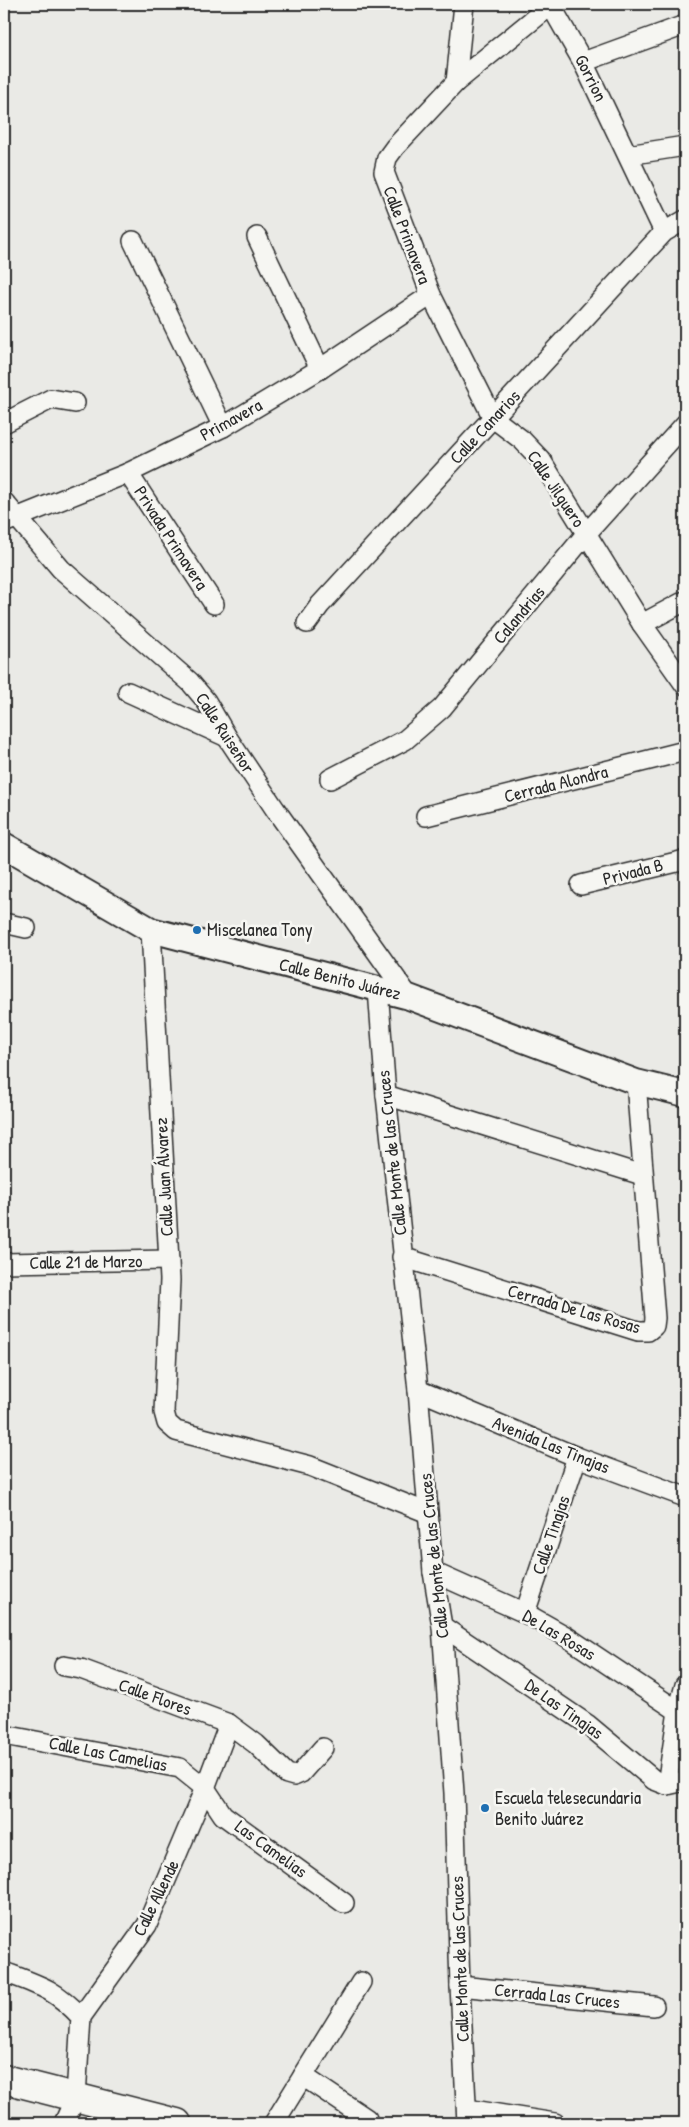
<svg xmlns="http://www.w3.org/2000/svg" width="689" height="2127" font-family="'Patrick Hand',sans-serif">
	<rect width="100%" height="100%" fill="#eaeae6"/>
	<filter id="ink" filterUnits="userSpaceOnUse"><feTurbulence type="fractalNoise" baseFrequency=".02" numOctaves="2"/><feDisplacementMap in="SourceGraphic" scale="10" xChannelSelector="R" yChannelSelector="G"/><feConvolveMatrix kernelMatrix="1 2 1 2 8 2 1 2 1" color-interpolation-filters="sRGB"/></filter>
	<g filter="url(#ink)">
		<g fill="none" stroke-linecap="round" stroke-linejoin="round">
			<!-- minor casing -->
			<g stroke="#2b2b2b" stroke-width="22">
				<g id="minor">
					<polyline points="550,4 583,62 664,232"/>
					<polyline points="551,5 456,82 395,147 387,158 384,172 431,295 493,418 522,440 541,460 642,624 685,685"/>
					<polyline points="583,62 685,25"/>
					<polyline points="456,82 464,4"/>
					<polyline points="628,155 685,146"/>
					<polyline points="257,237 320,369"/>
					<polyline points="133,241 223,427"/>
					<polyline points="4,423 51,399 75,403"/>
					<polyline points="128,473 214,604"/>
					<polyline points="4,502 61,569 190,682 206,701 227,737 275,809 409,997"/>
					<polyline points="6,522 128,473 223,427 320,369 431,295"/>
					<polyline points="307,623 320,605 664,232 685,220"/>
					<polyline points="642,624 685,601"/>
					<polyline points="128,692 227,737"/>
					<polyline points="330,779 405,740 442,708 586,534 685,424"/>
					<polyline points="426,816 685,751"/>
					<polyline points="581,885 685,860"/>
					<polyline points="4,923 26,928"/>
					<polyline points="151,930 170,1280 164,1412 167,1423 176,1431 310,1466 428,1513"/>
					<polyline points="378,989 386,1095 418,1390 433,1572 442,1626 454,1793 460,1986 467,2123"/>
					<polyline points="386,1095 642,1175"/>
					<polyline points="402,1257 638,1331 648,1331 654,1326 655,1318 636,1082"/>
					<polyline points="4,1263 169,1260"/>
					<polyline points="418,1390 577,1457 685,1497"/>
					<polyline points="433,1572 525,1613 564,1635 678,1711 685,1711"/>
					<polyline points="525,1613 577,1457"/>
					<polyline points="442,1626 587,1724 654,1780 667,1785 685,1781"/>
					<polyline points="64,1666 81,1669 229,1724 256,1744 287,1774 294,1776 301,1773 323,1748"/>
					<polyline points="4,1735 180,1768 205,1788 223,1815 344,1903"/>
					<polyline points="667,1785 678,1711 685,1685"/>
					<path d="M4,1972C39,1985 55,1989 81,2017"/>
					<polyline points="460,1986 654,2006"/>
					<polyline points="303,2076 367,2119"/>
					<polyline points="467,2109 555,2123"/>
					<polyline points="64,2123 76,2096 81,2017 147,1925 205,1788 229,1724"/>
					<polyline points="274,2123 361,1982"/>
				</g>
			</g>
			<!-- tertiary casing -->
			<g stroke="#2b2b2b" stroke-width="28">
				<polyline id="tertiary" points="4,845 151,930 409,997 636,1082 685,1094"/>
			</g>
			<!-- secondary casing -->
			<g stroke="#2b2b2b" stroke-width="31">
				<polyline id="secondary" points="4,2079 177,2123"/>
			</g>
			<!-- minor -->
			<use href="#minor" stroke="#f6f6f2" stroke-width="19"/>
			<!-- tertiary -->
			<use href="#tertiary" stroke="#f6f6f2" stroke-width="24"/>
			<!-- secondary -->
			<use href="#secondary" stroke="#f6f6f2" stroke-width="28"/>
		</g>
	</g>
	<!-- markers -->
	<g fill="#1f6fb2" stroke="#f6f6f2" stroke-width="2">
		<circle cx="197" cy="930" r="5"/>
		<circle cx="485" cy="1808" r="5"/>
	</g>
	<g text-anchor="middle" stroke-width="5" stroke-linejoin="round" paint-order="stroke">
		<!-- street labels -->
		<g font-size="18" fill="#2b2b2b" stroke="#f6f6f2">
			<text transform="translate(591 78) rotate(63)" y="6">Gorrion</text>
			<text transform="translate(407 235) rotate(69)" y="6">Calle Primavera</text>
			<text transform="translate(231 420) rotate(-29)" y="6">Primavera</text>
			<text transform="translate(485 427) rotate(-47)" y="6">Calle Canarios</text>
			<text transform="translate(556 489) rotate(56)" y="6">Calle Jilguero</text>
			<text transform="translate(171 538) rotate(57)" y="6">Privada Primavera</text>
			<text transform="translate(519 615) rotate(-50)" y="6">Calandrias</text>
			<text transform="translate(225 733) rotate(57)" y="6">Calle Ruiseñor</text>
			<text transform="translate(556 784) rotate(-14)" y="6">Cerrada Alondra</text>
			<text transform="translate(633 872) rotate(-14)" y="6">Privada B</text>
			<text transform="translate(340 979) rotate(14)" y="6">Calle Benito Juárez</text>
			<text transform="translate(392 1153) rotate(-96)" y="6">Calle Monte de las Cruces</text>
			<text transform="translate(164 1177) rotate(-93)" y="6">Calle Juan Álvarez</text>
			<text transform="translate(86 1262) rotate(-1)" y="6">Calle 21 de Marzo</text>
			<text transform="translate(574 1309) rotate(16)" y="6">Cerrada De Las Rosas</text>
			<text transform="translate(551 1445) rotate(22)" y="6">Avenida Las Tinajas</text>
			<text transform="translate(551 1535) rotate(-71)" y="6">Calle Tinajas</text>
			<text transform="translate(434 1556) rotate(-96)" y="6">Calle Monte de las Cruces</text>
			<text transform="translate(559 1635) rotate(31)" y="6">De Las Rosas</text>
			<text transform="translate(155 1697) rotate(20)" y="6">Calle Flores</text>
			<text transform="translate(564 1709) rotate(35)" y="6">De Las Tinajas</text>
			<text transform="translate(108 1754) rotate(11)" y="6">Calle Las Camelias</text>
			<text transform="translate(271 1849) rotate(36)" y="6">Las Camelias</text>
			<text transform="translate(156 1898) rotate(-64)" y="6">Calle Allende</text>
			<text transform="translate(460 1959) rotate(-92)" y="6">Calle Monte de las Cruces</text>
			<text transform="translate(557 1996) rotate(6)" y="6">Cerrada Las Cruces</text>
		</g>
		<!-- poi labels -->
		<g font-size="18" fill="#2b2b2b" stroke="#f6f6f2" text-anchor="start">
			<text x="207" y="936">Miscelanea Tony</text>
			<text x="495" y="1804">Escuela telesecundaria<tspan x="495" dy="21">Benito Juárez</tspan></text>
		</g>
	</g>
	<!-- margin -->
	<rect width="689" height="2127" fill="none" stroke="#f6f6f2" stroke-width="20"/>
	<rect x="10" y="10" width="669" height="2107" fill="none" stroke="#2b2b2b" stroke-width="2" filter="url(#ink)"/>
</svg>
